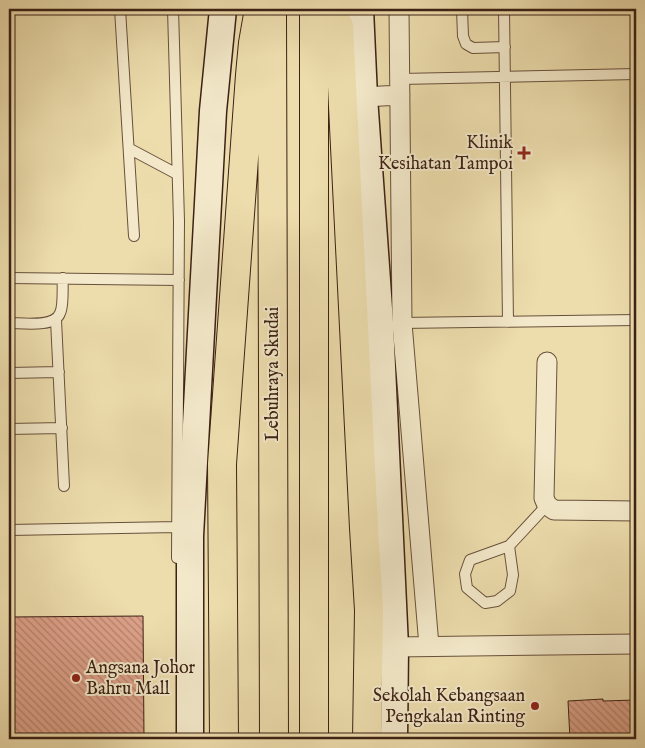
<svg xmlns="http://www.w3.org/2000/svg" width="645" height="748" viewBox="0 0 645 748" font-family="'IM FELL English',serif">
	<style>
		.building { fill: url(#building-back-hatch); stroke: #3c2115 }
		.lines { fill: none; stroke-linecap: round; stroke-linejoin: round }
		.lane-casing { stroke: #68503b; stroke-width: 12 }
		.street-casing { stroke: #68503b; stroke-width: 21 }
		.secondary-casing { stroke: #3c2115; stroke-width: 29 }
		.highway-casing { stroke: #3c2115; stroke-width: 30 }
		.lane { stroke: #f3e9ca; stroke-width: 10 }
		.street { stroke: #f3e9ca; stroke-width: 19 }
		.secondary { stroke: #f3e9ca; stroke-width: 26 }
		.highway { stroke: #edddad; stroke-width: 28 }
		.poi-dot { fill: #8f2418; stroke: #f3e9ca; stroke-width: 2 }
		.labels { text-anchor: middle; dominant-baseline: central; stroke-width: 4; stroke-linejoin: round; paint-order: stroke }
		.poi-label { font-size: 18px; fill: #3c2115; stroke: #f3e9ca; text-anchor: end }
		.street-label { font-size: 18px; fill: #3c2115; stroke: #f3e9ca }
	</style>
	<defs>
		<pattern id="building-back-hatch" width="6" height="6" patternUnits="userSpaceOnUse" patternTransform="scale(1.25)"><rect width="6" height="6" fill="#dda189"/><path d="M-1 5l2 2M0 0l6 6M5-1l2 2" fill="none" stroke="#b4836f"/></pattern>
	</defs>
	<rect width="100%" height="100%" fill="#edddad"/>
	<filter id="stains"><feTurbulence type="fractalNoise" baseFrequency=".004" numOctaves="4"/><feColorMatrix values="0 0 0 0 .2 0 0 0 0 .09 0 0 0 0 .02 0 0 0 .5 -.17"/></filter>
	<radialGradient id="worn" r=".72"><stop offset=".6" stop-color="#630" stop-opacity="0"/><stop offset="1" stop-color="#630" stop-opacity=".3"/></radialGradient>
	<path class="building" d="M143,616l1,123h-135v-122z
		M603,699v2l33,-1v39h-66l-2,-38z"/>
	<g class="lines">
		<g class="lane-casing">
			<path id="lane" d="M120,9l14,227
				M173,9l6,212 -2,337
				M462,9l1,27 3,8 7,4 32,-1
				M504,9l4,313
				M400,79l236,-5
				M130,149l47,25
				M9,278l170,2
				M56,320l8,166
				M9,323c13,0 46,5 51,-10 4,-7 2,-26 3,-35
				M400,323l236,-3
				M9,373l50,-1
				M9,429l53,-1
				M9,530l168,-3
				M509,546l4,29 -3,16 -13,10 -12,2 -18,-15 -2,-14 5,-14 39,-14 38,-41"/>
		</g>
		<g class="street-casing">
			<path id="street" d="M399,9l3,314 27,323
				M364,97l36,-2
				M547,362l-3,136 3,7 7,5 82,1
				M395,647l241,-3"/>
		</g>
		<g class="secondary-casing">
			<path id="secondary" d="M360,9l4,88 16,226 15,324 -1,92
				M190,739v-203l23,-425 10,-102"/>
		</g>
		<g class="highway-casing">
			<path id="highway" d="M314,9v730
				M330,9l9,17 25,502 5,82 -2,129
				M272,13l2,726
				M224,739l-2,-275 28,-389 3,-32 6,-34"/>
		</g>
		<use href="#lane" class="lane"/>
		<use href="#street" class="street"/>
		<use href="#secondary" class="secondary"/>
		<use href="#highway" class="highway"/>
	</g>
	<g class="poi-dot">
		<path d="M521.5 145.5h5v5h5v5h-5v5h-5v-5h-5v-5h5z"/>
		<circle cx="76" cy="678" r="5"/>
		<circle cx="535" cy="706" r="5"/>
	</g>
	<g class="labels">
		<g class="poi-label">
			<text x="513" y="143">Klinik<tspan x="513" dy="21">Kesihatan Tampoi</tspan></text>
			<text x="86" y="668" text-anchor="start">Angsana Johor<tspan x="86" dy="21">Bahru Mall</tspan></text>
			<text x="525" y="696">Sekolah Kebangsaan<tspan x="525" dy="21">Pengkalan Rinting</tspan></text>
		</g>
		<g class="street-label">
			<text transform="translate(273 374) rotate(-90)">Lebuhraya Skudai</text>
		</g>
	</g>
	<rect width="645" height="748" fill="none" stroke="#edddad" stroke-width="30"/>
	<rect x="10" y="10" width="625" height="728" fill="none" stroke="#3c2115" stroke-width="2.5"/>
	<rect x="15" y="15" width="615" height="718" fill="none" stroke="#3c2115"/>
	<rect width="100%" height="100%" filter="url(#stains)"/>
	<rect width="100%" height="100%" fill="url(#worn)"/>
</svg>
